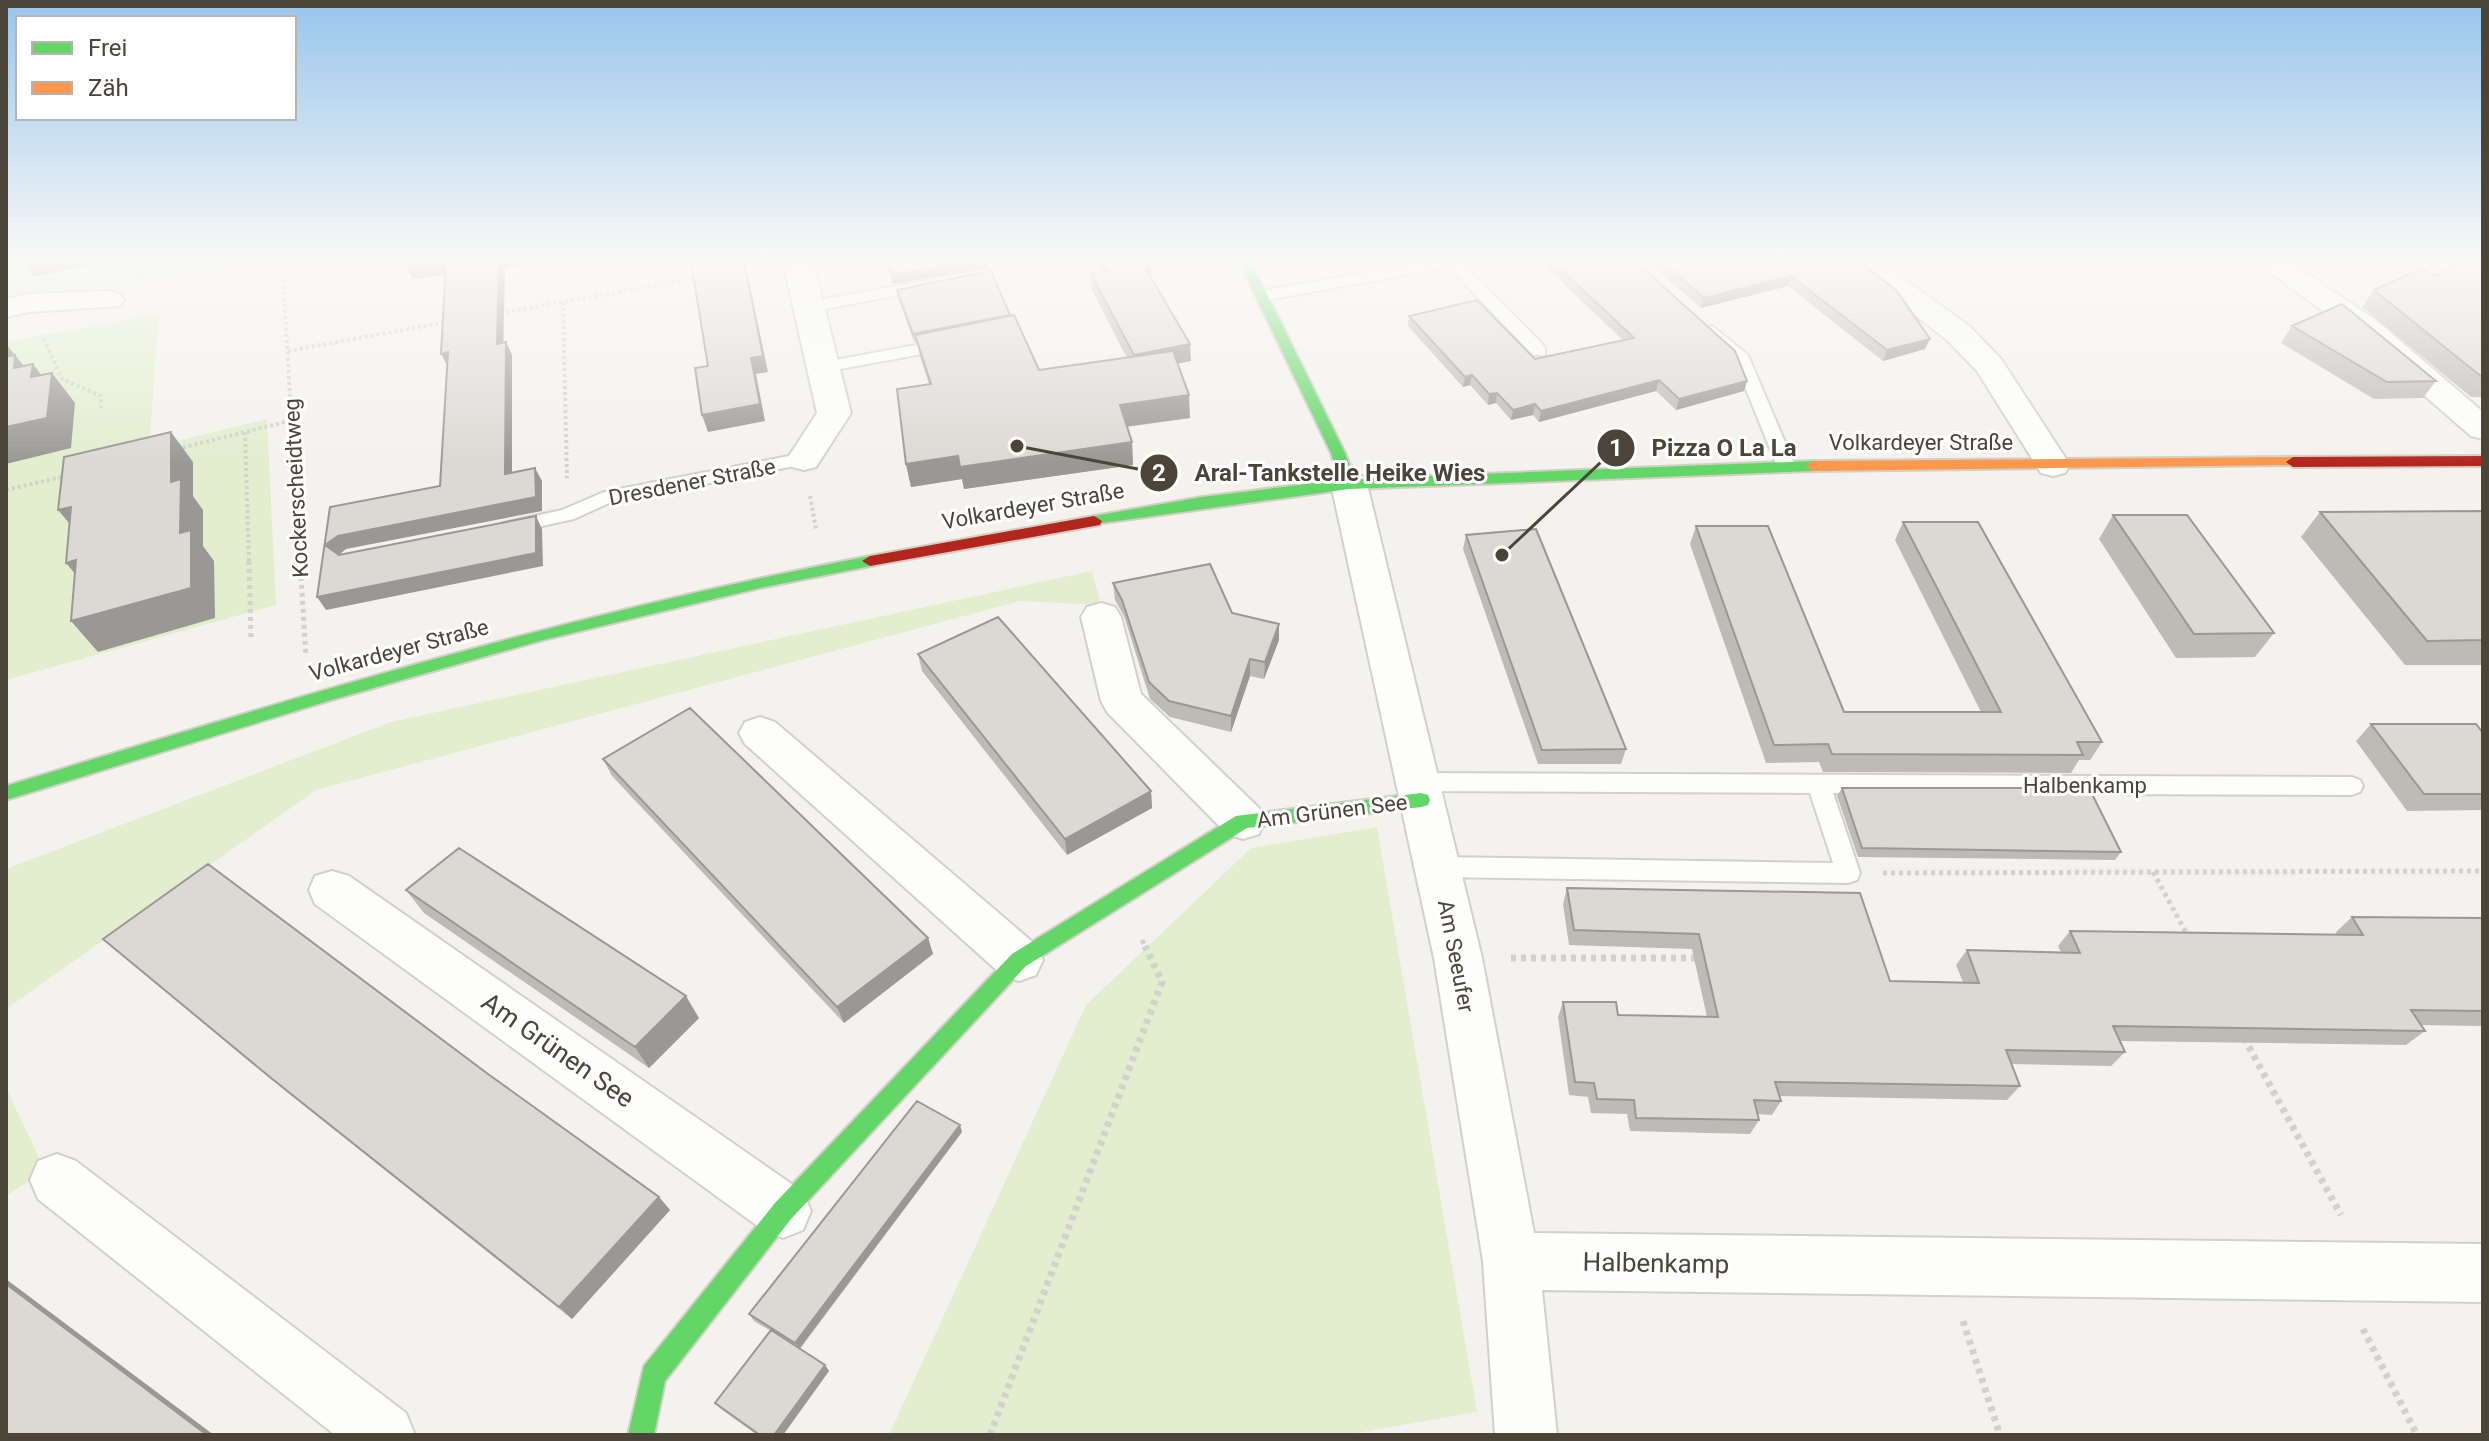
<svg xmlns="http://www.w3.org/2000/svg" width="2489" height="1441" viewBox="0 0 2489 1441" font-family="Roboto,sans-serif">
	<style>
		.green { fill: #e2eece }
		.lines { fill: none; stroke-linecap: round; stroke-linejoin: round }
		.lane-casing { stroke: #d2d0cb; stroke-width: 4 }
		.street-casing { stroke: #d2d0cb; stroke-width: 4 }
		.fast-casing { stroke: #d3cfc5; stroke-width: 4 }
		.slow-casing { stroke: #d3cfc5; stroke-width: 4 }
		.jam-casing { stroke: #d3cfc5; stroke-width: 4 }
		.path-far2 { stroke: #d3d1cc; stroke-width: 4; stroke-dasharray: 3 3; stroke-linecap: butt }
		.path-far1 { stroke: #d3d1cc; stroke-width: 5; stroke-dasharray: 4 4; stroke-linecap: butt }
		.path { stroke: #d3d1cc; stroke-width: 7; stroke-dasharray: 5 5; stroke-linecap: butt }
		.lane { fill: #fdfdfc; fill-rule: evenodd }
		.street { fill: #fdfdfc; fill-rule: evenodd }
		.fast { fill: #63d668; fill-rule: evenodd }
		.slow { fill: #ff974d; fill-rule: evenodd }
		.jam { fill: #b3261e; fill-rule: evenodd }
		.wall { fill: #bdbbb6 }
		.shaded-wall { fill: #9a9894 }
		.building { fill: #dcd9d4; stroke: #9a9894; stroke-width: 2 }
		.labels { text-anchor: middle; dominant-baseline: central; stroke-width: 6; stroke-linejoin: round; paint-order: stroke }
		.street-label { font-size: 22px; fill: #4b4438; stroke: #fff }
		.near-street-label { font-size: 26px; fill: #4b4438; stroke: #fff }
		.leader { fill: none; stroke: #4b4438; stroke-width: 3 }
		.callout-dot { fill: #4b4438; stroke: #fff; stroke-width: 3 }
		.mark-label { font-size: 24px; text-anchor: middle; font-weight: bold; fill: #fff }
		.callout-label { font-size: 24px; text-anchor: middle; font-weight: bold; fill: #4b4438; stroke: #fff; stroke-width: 6; stroke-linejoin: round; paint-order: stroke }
	</style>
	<rect width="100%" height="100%" fill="#f4f2ee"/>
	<path class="green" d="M6,262h259l-259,39z
		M159,313l-10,135 118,-29 9,186 -270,75v-338z
		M1092,571l9,34 -81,-4 -704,189 -310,219v-140l385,-147z
		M1377,827l100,585 -132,23h-456l197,-430 165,-157z
		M6,1088l39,82 -39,26z"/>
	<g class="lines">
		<g class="lane-casing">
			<path id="lane" d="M1424,262h38l83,85v8h-12l-84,-88 -187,34 -8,-5 8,-5z
				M925,281l6,2v6l-122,23 -8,-5 8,-5z
				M1712,326l36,29 47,111 -3,4h-12l-3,-4 -44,-109 -29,-26z
				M949,339l6,1v8l-131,24 -8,-5 8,-5z
				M804,453l6,2v8l-201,40 -35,16 -64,14 -10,-6 3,-4 59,-13 42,-18z
				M1417,773l935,4 8,3 3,6 -3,6 -8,3 -519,-2 27,80 -3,7 -9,3 -411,-6 -9,-3 -3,-7 3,-7 9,-3 396,6 -23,-70 -393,-2 -8,-3 -3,-6 3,-6z"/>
		</g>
		<g class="street-casing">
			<path id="street" d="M783,262h30l38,151 -35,54 -12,3 -12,-3 -5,-8 30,-46z
				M1848,262h33l88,64 32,33 69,106 -5,8 -12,3 -12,-3 -64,-102 -30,-31z
				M2256,262h34l87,59 106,91v27l-12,-3 -116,-101z
				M109,291l11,3 4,6 -4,6 -91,6 -23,5v-18l23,-5z
				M1349,473l13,3 5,8 115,474 52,275 949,11v58l-941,-12 15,145h-62l-12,-174 -49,-303 -103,-474 5,-8z
				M1101,603l14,4 6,10 20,77 118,114 6,13 -6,13 -16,5 -16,-5 -120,-122 -6,-11 -20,-84 6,-10z
				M760,717l15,5 261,223 7,15 -7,15 -17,6 -17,-6 -257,-231 -6,-11 6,-11z
				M332,871l17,5 454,316 8,19 -8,19 -20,8 -20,-8 -448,-326 -6,-14 6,-14z
				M57,1154l19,7 330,252 9,22h-80l-297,-236 -8,-19 8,-19z"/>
		</g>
		<g class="fast-casing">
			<path id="fast" d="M1239,262h12l94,191 10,26 458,-18 7,5 -7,5 -464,18 -261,36 -2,-4 8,-5 108,-19 138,-17 -9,-27z
				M870,556l8,5 -2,4 -116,23 -217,52 -215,61 -322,99v-14c286,-88 570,-174 864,-230z
				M1421,793l7,2 2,5 -2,5 -7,2 -174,21 -221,138 -235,253 -126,162 -11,54h-26l16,-69 131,-163 237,-249 224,-138z"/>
		</g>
		<g class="slow-casing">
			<path id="slow" d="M2293,457l5,2v6l-485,6 -7,-5 7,-5z"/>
		</g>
		<g class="jam-casing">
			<path id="jam" d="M2483,456v10l-190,1 -7,-5 7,-5z
				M1094,516l8,5 -2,4 -230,41 -8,-5 8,-5z"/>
		</g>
		<path class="path-far2" d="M282,262l18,301
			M140,276l94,-14
			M563,302l4,176
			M500,313l199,-35
			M44,339l18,40 39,17v14
			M288,351l159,-29
			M245,432l4,131
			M177,449l116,-29
			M6,490l60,-14
			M810,496l6,33"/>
		<path class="path-far1" d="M249,561l2,78
			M300,561l6,96
			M2153,872l36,66
			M1883,873l600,-2
			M1142,940l4,8"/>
		<path class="path" d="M1511,958h186
			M2244,1038l97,177
			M1963,1321l37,114
			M2363,1329l54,106
			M990,1435l172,-453 -17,-36"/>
		<use href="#lane" class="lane"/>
		<use href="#street" class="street"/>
		<use href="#fast" class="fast"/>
		<use href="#slow" class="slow"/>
		<use href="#jam" class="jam"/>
	</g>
	<path class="wall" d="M1094,262h57l1,17 39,82 -13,2 12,55 -63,9 5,15 1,23 -169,24 -2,-10 -51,8 -5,-23 23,-80 -9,-27 -3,-15h-3l-16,-44 -1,-8 113,25 29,55 88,-12 -35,-68 -1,-16 9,-2z
		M1540,262h96l111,119 -3,10 -68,19 -20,-19 -117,31 -6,-7 -22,5 -15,-17 -8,2 -18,-20 -7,2 -55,-61 1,-10 126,43 88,-19z
		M1648,262h212l70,77 -5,10 -42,12 -95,-75 -87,22z
		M2483,262v135h-12l-109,-90 12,-17 62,-14z
		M2292,326l144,55 -13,17 -49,1 -93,-56z
		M2483,511v154h-78l-104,-128 19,-25z
		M2113,515l161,118 -19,24 -79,1 -77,-119z
		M1903,522l199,220 -12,18h-11l-8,13 -248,-1 -4,-10 -53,1 -76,-219 6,-18 148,186h137l-86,-172z
		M1466,535l160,214 -5,15h-83l-75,-215z
		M1113,583l119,30 47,27 -15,39 -14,-3 -19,56 -61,-15 -20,-18 -26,-83 -9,-16z
		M918,654l233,137 1,17 -85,47 -145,-184z
		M2371,724l112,9v77l-76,1 -51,-70z
		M603,759l325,179 5,16 -89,69 -232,-247z
		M1842,788l279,64 -6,8 -257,-3 -21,-61z
		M1567,888l323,93 73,1 -7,-17 11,-15 94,2 -3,-6 12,-15 267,4 -1,-3 16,-15 131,1v108l-62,-1 4,6 -19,14 -286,-4 5,11 -14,14 -100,-2 9,22 -13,14 -228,-4 2,5 -9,14 -15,-1 2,6 -9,14 -120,-3 -3,-17 -36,-1 -3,-16 -19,-2 -11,-78 5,-15 55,13 89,2 -15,-68 -123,-4 -6,-41z
		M406,890l293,128 -50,50 -225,-155z
		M103,939l385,135 171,123 11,13 -98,109 -284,-226z
		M962,1132l-162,217 25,16 4,6 -46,64h-26l-36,-26 -6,-6 56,-72 -17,-10 -5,-7z"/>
	<path class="shaded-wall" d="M23,262h80l-69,15z
		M440,262h6l6,12 -39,5 -7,-13z
		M499,262h40l-34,6 -2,89 -6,-13z
		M744,262h1l23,110 -12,2 9,47 -57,11 -6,-17 49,-57z
		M975,262h12l1,7 -95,15 -2,-9z
		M1151,263l1,16 -9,-15z
		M1791,276l-3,10 -87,22 3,-10z
		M6,338l2,2 -1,5 24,30 2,-11 17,23 2,-14 23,30 -4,45 -65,16z
		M1930,339l-5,10 -42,12 4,-11z
		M506,342l6,13v132l-7,-13z
		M1190,344l1,17 -56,11 -1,-17z
		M448,352v15l-7,-13z
		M1472,375l-2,10 -7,2 2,-10z
		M1659,380l-3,11 -117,31 2,-11z
		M1747,381l-3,10 -68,19 3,-11z
		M1497,393l-1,10 -8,2 1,-11z
		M1189,395l1,23 -68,9 -2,-22z
		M1535,404l-2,11 -22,5 2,-10z
		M171,432l22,30v34l10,14v36l11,15 1,57 -117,34 -27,-31 109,-88 -9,-51z
		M1132,442l1,23 -169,24 -2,-10 -51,8 -5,-23 52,-8z
		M535,468l7,13v30l-196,38 -12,10 -9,-14 13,-9z
		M71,507l13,34 -26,-31z
		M536,516l6,13 1,37 -217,44 -9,-13z
		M76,560l16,34 -26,-31z
		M1279,624v16l-15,39 1,-17z
		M1250,659v17l-19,56v-16z
		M1151,791l1,17 -85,47 -2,-16z
		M928,938l5,16 -89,69 -7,-16z
		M686,996l13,22 -50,50 -14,-21z
		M960,1125l2,7 -163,217 -4,-6z
		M659,1197l11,13 -98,109 -13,-12z
		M6,1279l208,156h-7l-201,-151z
		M825,1365l4,6 -46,64h-9z"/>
	<path class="building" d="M407,262h33l-34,4z
		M446,262h53l-2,82 9,-2 -1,132 30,-6 1,29 -198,39 -13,9 14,10 197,-39v37l-219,44 13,-90 110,-21 8,-134 -7,2z
		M691,262h53l19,94 -12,2 9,46 -58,11 -7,-47 13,-2z
		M887,262h88l-84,13z
		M1102,262h49l-8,2 47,80 -56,11 -43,-81 15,-3z
		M1553,262h83l99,89 12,30 -68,18 -20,-19 -118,31 -6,-7 -22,6 -16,-17 -8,1 -17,-19 -7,2 -56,-61 68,-16 58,59 99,-21z
		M1662,262h198l37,29 33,48 -43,11 -96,-74 -87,22z
		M2461,262h22v116l-109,-88 47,-21 15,7z
		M991,271l19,44 -97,19 -16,-44z
		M2342,304l94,77 -49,1 -95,-56z
		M1014,315l25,55 134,-19 16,44 -69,10 12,37 -172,25 -2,-11 -52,8 -9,-75 34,-5 -16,-49z
		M15,355l-1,13 19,-4 -2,13 21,-4 -5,45 -41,9v-70z
		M171,432v50l10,-3 -1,54 11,-3v58l-120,33 5,-61 -10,3 5,-56 -13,3 6,-53z
		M2483,511v129l-56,1 -107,-129z
		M2113,515h74l87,118 -80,1z
		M1903,522h75l124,220h-25l6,13 -251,-1 -4,-10 -54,1 -78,-219h72l76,186h157z
		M1536,529l90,220 -84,1 -76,-215z
		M1210,564l22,49 47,11 -14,38 -15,-3 -19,57 -62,-15 -20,-19 -27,-82 -9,-17z
		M998,617l153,174 -86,48 -147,-185z
		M690,708l238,230 -91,69 -234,-248z
		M2371,724h105l7,9v61h-59z
		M1842,788h247l32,64 -259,-4z
		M459,848l227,148 -51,51 -229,-157z
		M208,864l280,210 171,123 -100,110 -288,-229 -168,-139z
		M1567,888l293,5 30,88 89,2 -12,-33 113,3 -10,-22 293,4 -11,-18 131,1v93l-72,-1 14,21 -312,-5 12,26 -119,-2 14,36 -245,-4 6,19 -27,-1 5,20 -123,-2 -2,-18 -37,-1 -3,-16 -19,-1 -12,-80h53l2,13 100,2 -19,-83 -125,-4z
		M917,1101l43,24 -165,218 -46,-29z
		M6,1284l201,151h-201z
		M771,1330l54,35 -51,70h-14l-45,-32z"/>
	<linearGradient id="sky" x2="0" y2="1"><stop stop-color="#97c5ec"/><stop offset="0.56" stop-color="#faf9f7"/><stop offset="1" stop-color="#faf9f7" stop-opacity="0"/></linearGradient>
	<rect width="2489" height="464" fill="url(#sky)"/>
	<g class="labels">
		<g class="street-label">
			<text x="1921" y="442">Volkardeyer Straße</text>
			<text transform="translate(692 482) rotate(-11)">Dresdener Straße</text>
			<text transform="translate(296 488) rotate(-93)">Kockerscheidtweg</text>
			<text transform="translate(1033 506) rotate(-10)">Volkardeyer Straße</text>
			<text transform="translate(399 650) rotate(-15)">Volkardeyer Straße</text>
			<text x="2085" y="785">Halbenkamp</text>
			<text transform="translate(1332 811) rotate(-7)">Am Grünen See</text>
			<text transform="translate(1456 956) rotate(79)">Am Seeufer</text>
		</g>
		<g class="near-street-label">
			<text transform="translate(558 1050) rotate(35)">Am Grünen See</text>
			<text transform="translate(1656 1263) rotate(1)">Halbenkamp</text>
		</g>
	</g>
	<path class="leader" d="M1502 555L1616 448M1017 446L1159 473"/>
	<g class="callout-dot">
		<circle cx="1502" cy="555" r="8"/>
		<circle cx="1017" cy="446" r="8"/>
		<circle cx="1616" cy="448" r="20"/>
		<circle cx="1159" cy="473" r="20"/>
	</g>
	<g class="mark-label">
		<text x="1616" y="456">1</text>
		<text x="1159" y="481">2</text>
	</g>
	<g class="callout-label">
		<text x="1724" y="456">Pizza O La La</text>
		<text x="1340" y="481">Aral-Tankstelle Heike Wies</text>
	</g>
	<rect width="2489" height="1441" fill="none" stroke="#4b4438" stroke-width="16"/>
	<rect x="16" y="16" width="280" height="104" fill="#ffffff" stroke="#b7b4af" stroke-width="2"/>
	<rect x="32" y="42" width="40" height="12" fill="#63d668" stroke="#b7b4af" stroke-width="2"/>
	<text x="88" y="56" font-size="24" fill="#4b4438">Frei</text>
	<rect x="32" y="82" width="40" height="12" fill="#ff974d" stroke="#b7b4af" stroke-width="2"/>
	<text x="88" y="96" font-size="24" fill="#4b4438">Zäh</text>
</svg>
